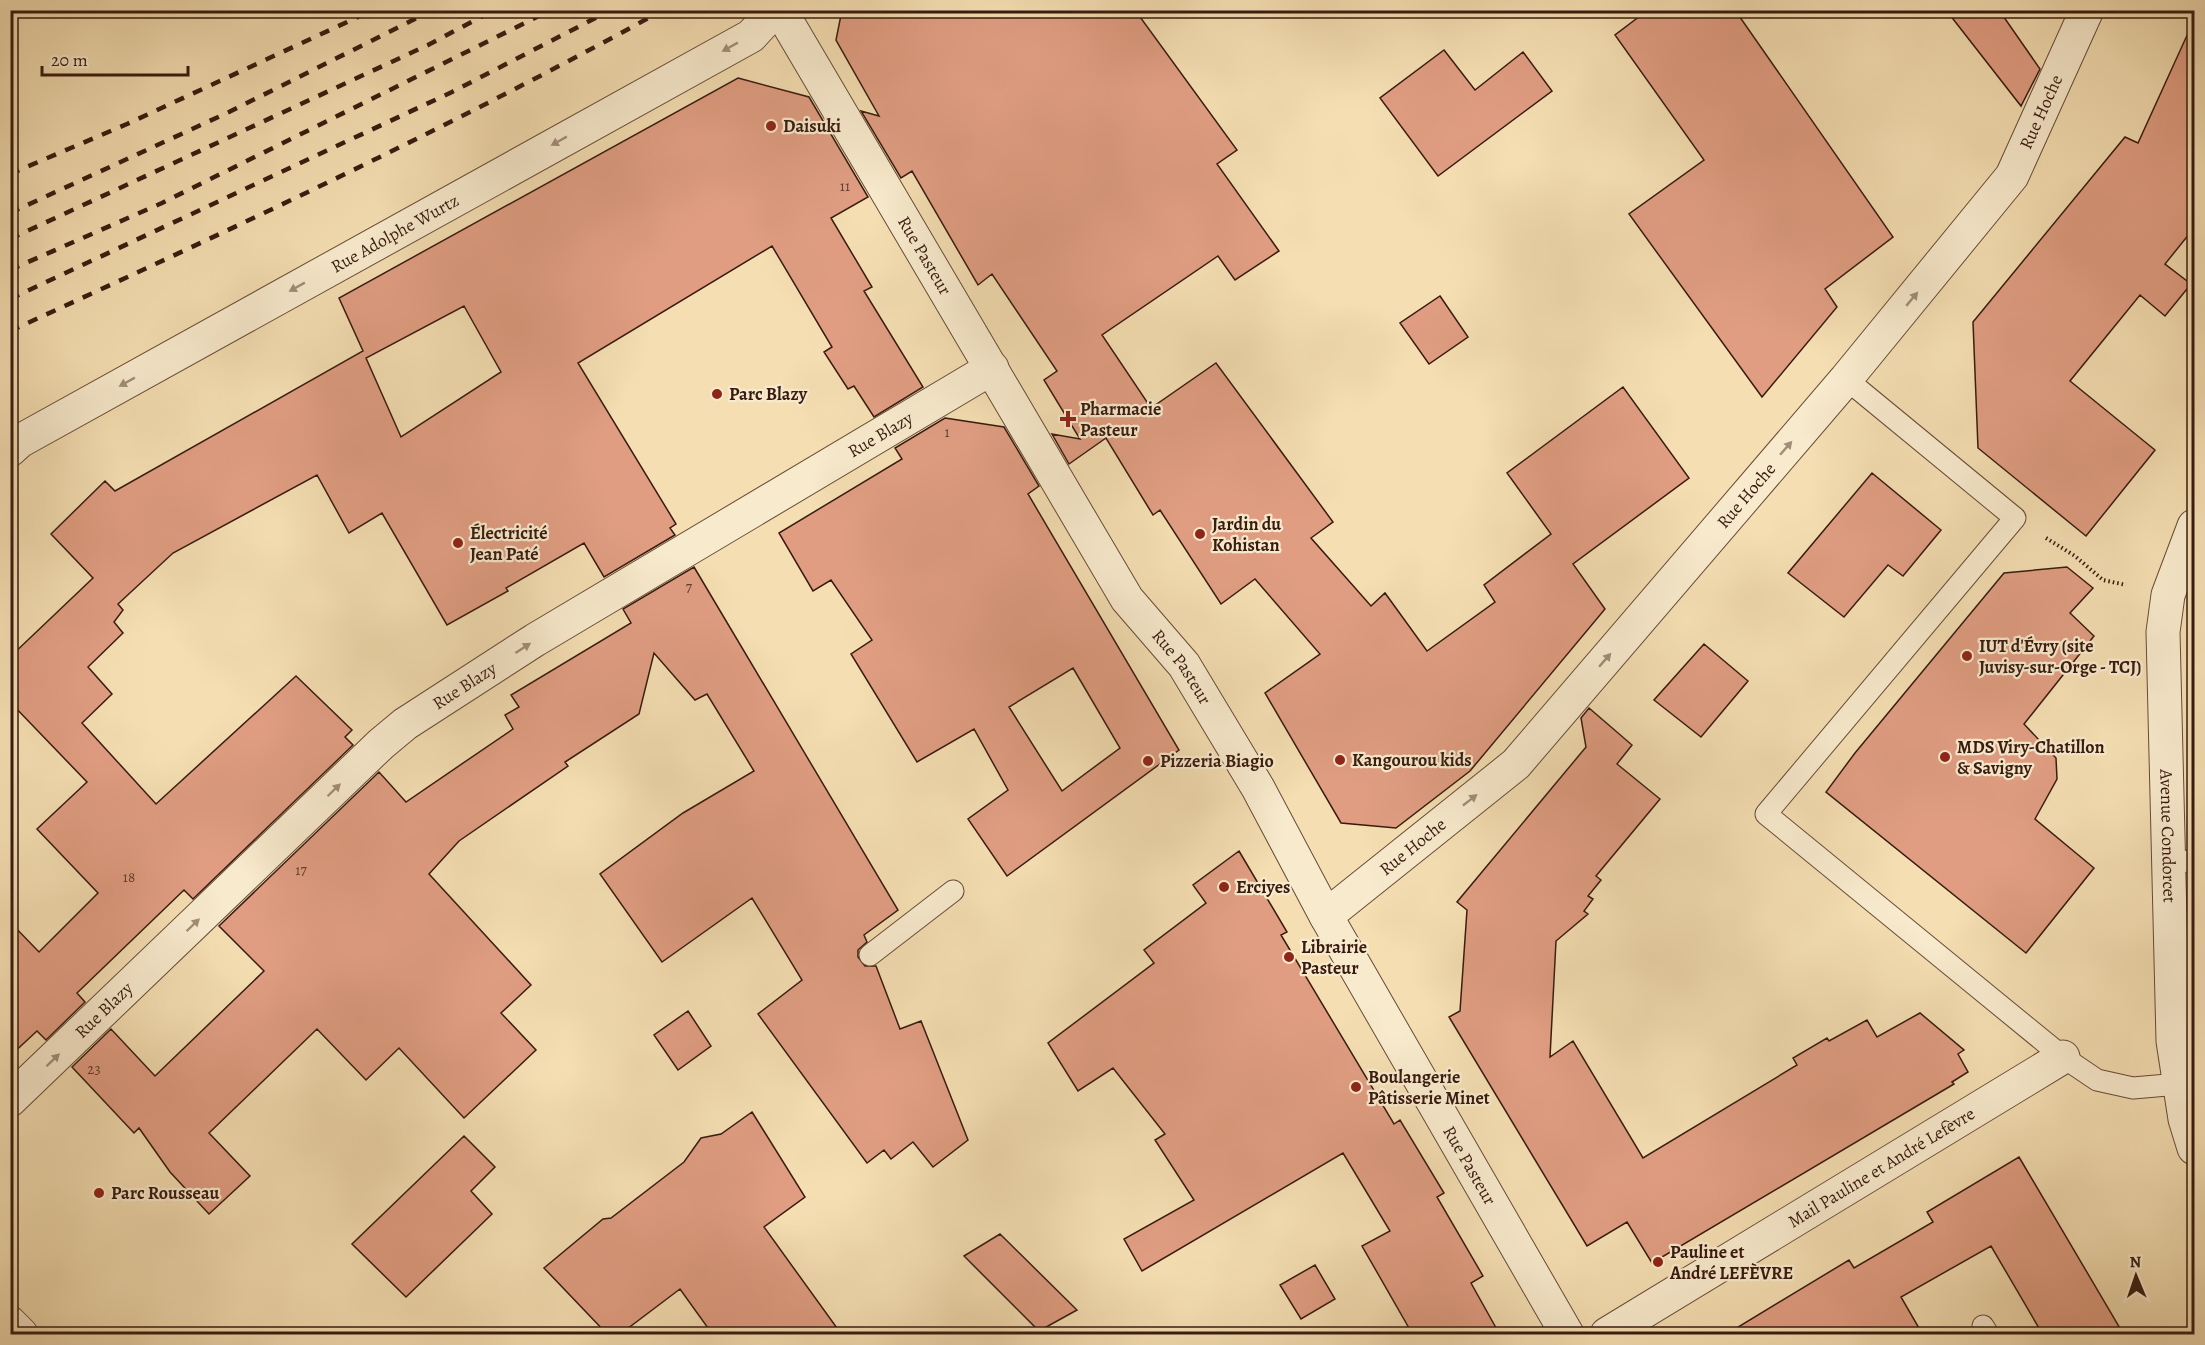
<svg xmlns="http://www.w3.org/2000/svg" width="2205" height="1345" viewBox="0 0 2205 1345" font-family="Alegreya,serif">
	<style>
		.building { fill: #e09d82; stroke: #381b10; stroke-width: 1.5; fill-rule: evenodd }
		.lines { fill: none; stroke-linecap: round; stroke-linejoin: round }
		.service-casing { stroke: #674c38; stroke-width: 23 }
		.pedestrian-casing { stroke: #674c38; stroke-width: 35 }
		.minor-casing { stroke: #674c38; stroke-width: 35 }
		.tertiary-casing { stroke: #674c38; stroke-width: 35 }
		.path { stroke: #381b10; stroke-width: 4; stroke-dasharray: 1.5 3; stroke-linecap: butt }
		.service { stroke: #f8eacd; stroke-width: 21 }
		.pedestrian { stroke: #f8eacd; stroke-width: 33 }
		.minor { stroke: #f8eacd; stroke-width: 33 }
		.tertiary { stroke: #f8eacd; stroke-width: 33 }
		.rail { stroke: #381b10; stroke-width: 4.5; stroke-dasharray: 10 10; stroke-linecap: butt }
		.oneway { fill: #a28d78 }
		.poi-dot { fill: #8f2418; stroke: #f8eacd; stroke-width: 2 }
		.labels { text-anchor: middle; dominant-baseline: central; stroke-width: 4.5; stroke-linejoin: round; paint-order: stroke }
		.number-label { font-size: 15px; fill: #623c2c }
		.street-label { font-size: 18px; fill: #381b10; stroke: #f8eacd }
		.poi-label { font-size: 18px; font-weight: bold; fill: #381b10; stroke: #f8eacd; text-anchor: start }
	</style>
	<rect width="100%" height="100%" fill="#f4deb2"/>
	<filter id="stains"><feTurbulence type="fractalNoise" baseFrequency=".00333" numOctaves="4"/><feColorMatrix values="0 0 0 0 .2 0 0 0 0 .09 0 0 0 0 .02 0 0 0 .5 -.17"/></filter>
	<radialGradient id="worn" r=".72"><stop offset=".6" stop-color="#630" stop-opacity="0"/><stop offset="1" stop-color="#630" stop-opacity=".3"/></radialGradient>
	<path class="building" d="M842,10h293l102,140 -20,14 62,87 -44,29 -17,-24 -116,79 49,73 65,-45 117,159 -22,16 60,68 14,-13 42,58 68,-49 -11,-17 67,-51 -44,-61 116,-86 66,91 -116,86 32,45 -135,162 -74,57 -55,-5 -76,-130 55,-39 -65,-75 -34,25 -61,-94 -7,5 -47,-77 -37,26 -17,-30 28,5 -36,-59 13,-9 -65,-97 -14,11 -66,-114 -11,7 -40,-67 18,5 -43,-76z
		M1648,10h87l158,227 -68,52 12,18 -75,90 -133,-183 75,-54 -89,-125z
		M1946,10h53l41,59 -19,37z
		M2194,20v208l-29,36 26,20 -26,32 -25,-21 -70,86 85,69 -69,86 -108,-88 -5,-126 152,-185 13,6z
		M1444,50l31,40 48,-38 29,39 -114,85 -58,-78z
		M738,78l71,19 59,100 -37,21 41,69 -8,4 59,96 -49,30 -20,-31 -6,3 -24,-37 8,-5 -60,-101 -194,117 98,161 -6,4 5,7 -71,42 -20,-34 -78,45 2,3 -61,34 -65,-112 -33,20 -32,-58 -144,78 -55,51 5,6 -9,12 9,11 -35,34 24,27 -30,29 74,81 140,-128 56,54 -7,7 8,8 -160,154 -9,-9 -107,103 8,9 -39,38 -9,-9 -27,25v-134l29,30 59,-59 -61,-64 50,-47 -77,-80v-45l83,-79 -42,-44 54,-53 10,10 248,-140 -24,-53zM464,306l37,66 -100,65 -35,-79z
		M1440,296l28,41 -39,27 -29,-41z
		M945,418l59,9 35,59 -11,8 151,256 -172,126 -39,-57 40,-29 -34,-61 -57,33 -66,-108 21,-14 -41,-60 -18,11 -34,-58 123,-74 -7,-11zM1073,668l47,80 -58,43 -53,-84z
		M1872,473l69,57 -38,46 -15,-11 -44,52 -56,-44z
		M694,567l204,343 -34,25 3,7 -9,8v7l7,9h11l24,63 21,-8 47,119 -35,27 -20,-25 -22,17 -7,-9 -17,13 -109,-149 44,-34 -50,-82 -90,64 -62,-88 83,-61 71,-42 -47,-77 -12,6 -41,-47 -15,61 -74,48 3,4 -109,75 -30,33 102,111 -30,28 35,37 -72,68 -65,-70 -33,32 -49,-51 -108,104 41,43 -41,38 -39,-42 -31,-44 -5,5 -62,-66 39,-38 44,47 109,-105 -45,-45 160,-154 27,30 107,-73 -8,-14 14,-8 -8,-12 120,-72 -8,-14z
		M2067,567l26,21 -23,25 24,23 -70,88 32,34 1,21 -22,40 59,49 -68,85 -200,-161 29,-39 149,-180z
		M1704,644l44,37 -47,56 -47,-37z
		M1589,708l43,37 -15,19 43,35 -64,77 5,4 -13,16 5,3 -9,12 4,3 -32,27 -6,116 23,-16 70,117 154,-93 -4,-7 34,-20 2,3 38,-21 10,17 43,-24 44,37 -6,4 10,18 -16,10 2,2 -302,179 -25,-41 -40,24 -138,-229 11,-6 7,-101 -10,-8 129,-155 -5,-29z
		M1239,851l48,81 -6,3 113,189 6,-4 44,73 -7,4 46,79 -12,7 29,52h-87l-51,-89 28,-15 -47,-78 -201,118 -18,-32 70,-39 -39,-60 10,-6 -52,-66 -35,23 -30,-48 106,-80 -10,-13 62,-47 -13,-18z
		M688,1011l23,35 -33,24 -24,-35z
		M752,1112l53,85 -41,30 78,108h-129l-33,-46 -61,46h-11l-64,-67 59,-49 8,-1 73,-56 17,-24 20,-4z
		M464,1136l31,31 -24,24 21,23 -86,83 -54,-53z
		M2019,1157l105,178h-81l-52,-89 -90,51 22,38h-198l124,-75 5,8 79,-46 -6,-10z
		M1000,1234l77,76 -38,21 -75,-75z
		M1315,1265l20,34 -34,20 -21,-34z"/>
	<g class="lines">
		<g class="service-casing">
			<path id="service" d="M1846,379l169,139 -249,296 297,243 34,23 36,8 46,-4
				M2168,862l26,-1
				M870,955l83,-64
				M1983,1326l5,8"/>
		</g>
		<g class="pedestrian-casing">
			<g id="pedestrian">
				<path id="s1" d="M1607,1334l456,-277"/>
			</g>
		</g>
		<g class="minor-casing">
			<g id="minor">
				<path id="s2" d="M10,450l10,-9 731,-405 24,-26"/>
				<path id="s3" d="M2194,526l-26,69 -5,37 10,409 12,78 9,29"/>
				<path id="s4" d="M1326,916l190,-152 330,-385 166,-203 75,-166"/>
				<path id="s5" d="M10,1100l371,-356 24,-20 130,-84 457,-272"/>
				<path d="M10,1323l11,11"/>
			</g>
		</g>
		<g class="tertiary-casing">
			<g id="tertiary">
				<path id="s6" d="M780,10l347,589 57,66 74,123 68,128 241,418"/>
			</g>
		</g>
		<path class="path" d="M2046,538l29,18 28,24 23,5"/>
		<use href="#service" class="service"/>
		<use href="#pedestrian" class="pedestrian"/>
		<use href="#minor" class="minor"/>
		<use href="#tertiary" class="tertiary"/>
		<path class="rail" d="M10,174l117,-50 246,-114
			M10,213l219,-101 204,-102
			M10,239l418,-194 66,-35
			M10,270l152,-67 389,-193
			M10,299l442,-207 159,-82
			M10,331c221,-101 441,-204 653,-321"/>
	</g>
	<defs><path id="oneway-solid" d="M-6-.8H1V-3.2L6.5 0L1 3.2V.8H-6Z" transform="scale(1.5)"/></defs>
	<g class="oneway">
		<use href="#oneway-solid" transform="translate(730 47) rotate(151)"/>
		<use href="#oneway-solid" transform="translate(559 141) rotate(151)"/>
		<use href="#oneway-solid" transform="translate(297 287) rotate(151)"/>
		<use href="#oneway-solid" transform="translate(1912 299) rotate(-50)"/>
		<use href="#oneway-solid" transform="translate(127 382) rotate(151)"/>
		<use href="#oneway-solid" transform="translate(1786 448) rotate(-49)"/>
		<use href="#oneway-solid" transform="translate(523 648) rotate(-33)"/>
		<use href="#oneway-solid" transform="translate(1605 660) rotate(-49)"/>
		<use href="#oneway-solid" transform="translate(334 790) rotate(-44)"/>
		<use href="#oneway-solid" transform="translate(1470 800) rotate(-38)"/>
		<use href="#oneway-solid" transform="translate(193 925) rotate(-44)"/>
		<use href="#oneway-solid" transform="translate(53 1060) rotate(-44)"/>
	</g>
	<g class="poi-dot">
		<circle cx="771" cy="126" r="6"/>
		<circle cx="717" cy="394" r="6"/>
		<path d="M1065 410h6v6h6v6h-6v6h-6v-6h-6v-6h6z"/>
		<circle cx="1200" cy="534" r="6"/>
		<circle cx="458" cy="543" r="6"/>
		<circle cx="1967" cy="656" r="6"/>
		<circle cx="1945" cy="757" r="6"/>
		<circle cx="1340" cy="760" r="6"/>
		<circle cx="1148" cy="761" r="6"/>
		<circle cx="1224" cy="887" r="6"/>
		<circle cx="1289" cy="957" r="6"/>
		<circle cx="1356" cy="1087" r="6"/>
		<circle cx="99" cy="1193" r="6"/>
		<circle cx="1658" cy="1262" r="6"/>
	</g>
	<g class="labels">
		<g class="number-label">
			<text x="845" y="186">11</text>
			<text x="947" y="432">1</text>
			<text x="689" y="587">7</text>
			<text x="301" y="870">17</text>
			<text x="129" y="877">18</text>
			<text x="94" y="1069">23</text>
		</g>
		<g class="street-label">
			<text stroke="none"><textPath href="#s4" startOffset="1083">Rue Hoche</textPath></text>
			<text stroke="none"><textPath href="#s2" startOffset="442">Rue Adolphe Wurtz</textPath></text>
			<text stroke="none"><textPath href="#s6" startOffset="285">Rue Pasteur</textPath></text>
			<text stroke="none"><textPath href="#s5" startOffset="1102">Rue Blazy</textPath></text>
			<text stroke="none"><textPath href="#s4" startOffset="597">Rue Hoche</textPath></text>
			<text stroke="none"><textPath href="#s6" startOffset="771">Rue Pasteur</textPath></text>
			<text stroke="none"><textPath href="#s5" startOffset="616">Rue Blazy</textPath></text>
			<text stroke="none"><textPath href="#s3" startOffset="315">Avenue Condorcet</textPath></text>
			<text stroke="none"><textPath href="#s4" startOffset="111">Rue Hoche</textPath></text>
			<text stroke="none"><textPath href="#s5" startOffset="130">Rue Blazy</textPath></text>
			<text stroke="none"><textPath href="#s6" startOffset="1347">Rue Pasteur</textPath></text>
			<text stroke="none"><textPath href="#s1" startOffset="321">Mail Pauline et André Lefèvre</textPath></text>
		</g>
		<g class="poi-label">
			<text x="783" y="126">Daisuki</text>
			<text x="729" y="394">Parc Blazy</text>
			<text x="1080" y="409">Pharmacie<tspan x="1080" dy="21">Pasteur</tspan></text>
			<text x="1212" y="524">Jardin du<tspan x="1212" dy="21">Kohistan</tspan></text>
			<text x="470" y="533">Électricité<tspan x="470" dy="21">Jean Paté</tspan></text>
			<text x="1979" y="646">IUT d'Évry (site<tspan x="1979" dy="21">Juvisy-sur-Orge - TCJ)</tspan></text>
			<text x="1957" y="747">MDS Viry-Chatillon<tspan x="1957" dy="21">&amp; Savigny</tspan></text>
			<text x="1352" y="760">Kangourou kids</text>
			<text x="1160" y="761">Pizzeria Biagio</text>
			<text x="1236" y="887">Erciyes</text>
			<text x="1301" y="947">Librairie<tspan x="1301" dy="21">Pasteur</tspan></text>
			<text x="1368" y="1077">Boulangerie<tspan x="1368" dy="21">Pâtisserie Minet</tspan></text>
			<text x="111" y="1193">Parc Rousseau</text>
			<text x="1670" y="1252">Pauline et<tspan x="1670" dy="21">André LEFÈVRE</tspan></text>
		</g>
	</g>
	<rect width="2205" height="1345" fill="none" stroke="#f4deb2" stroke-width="36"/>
	<rect x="12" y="12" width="2181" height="1321" fill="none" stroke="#381b10" stroke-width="3"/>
	<rect x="18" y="18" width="2169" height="1309" fill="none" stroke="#381b10" stroke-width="1.5"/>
	<g transform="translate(2136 1276) rotate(358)" stroke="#f8eacd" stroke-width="4.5" paint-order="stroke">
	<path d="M0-4.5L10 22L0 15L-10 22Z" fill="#381b10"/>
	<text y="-9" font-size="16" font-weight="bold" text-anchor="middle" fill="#381b10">N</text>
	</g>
	<path d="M42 66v9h146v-9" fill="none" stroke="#381b10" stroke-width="3"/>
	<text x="51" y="66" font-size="18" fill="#381b10" stroke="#f8eacd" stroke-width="4.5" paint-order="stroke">20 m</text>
	<rect width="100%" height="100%" filter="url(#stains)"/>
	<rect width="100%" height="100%" fill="url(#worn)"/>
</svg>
